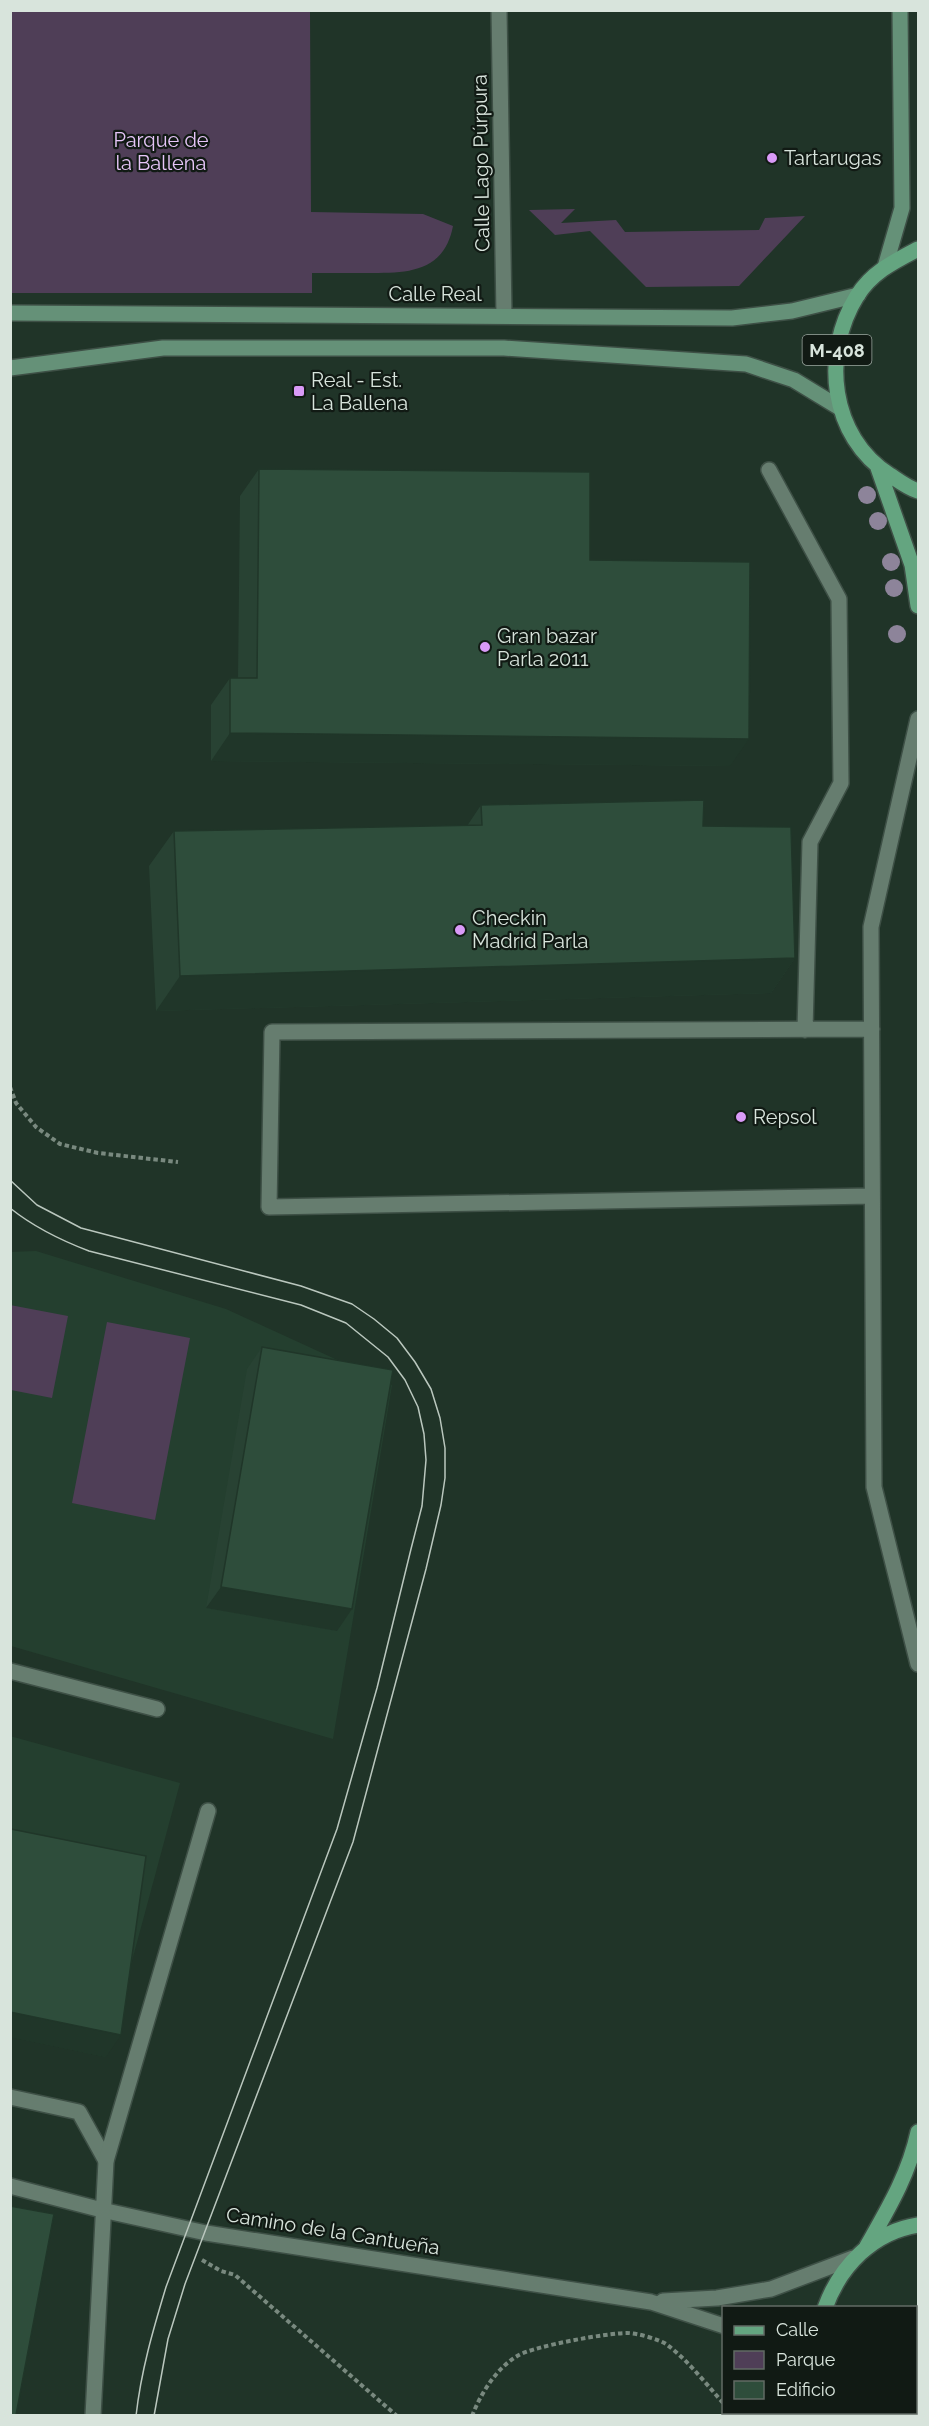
<svg xmlns="http://www.w3.org/2000/svg" width="929" height="2426" viewBox="0 0 929 2426" font-family="Raleway,sans-serif">
	<style>
		.built { fill: #243f2f }
		.green { fill: #4f3e57 }
		.lines { fill: none; stroke-linecap: round; stroke-linejoin: round }
		.lane-casing { stroke: #3e5046; stroke-width: 18 }
		.street-casing { stroke: #3e5046; stroke-width: 18 }
		.secondary-casing { stroke: #3e5046; stroke-width: 18 }
		.primary-casing { stroke: #3e5046; stroke-width: 18 }
		.path { stroke: #79897f; stroke-width: 4; stroke-dasharray: 4.5 3; stroke-linecap: butt }
		.lane { stroke: #667d6f; stroke-width: 15 }
		.street { stroke: #667d6f; stroke-width: 15 }
		.secondary { stroke: #659178; stroke-width: 15 }
		.primary { stroke: #64a580; stroke-width: 15 }
		.tram { stroke: #bac7be; stroke-width: 1.5 }
		.tree { fill: #8d849a }
		.wall { fill: #284233 }
		.shaded-wall { fill: #203629 }
		.building { fill: #2e4d3b; stroke: #203629; stroke-width: 1.5 }
		.poi-dot { fill: #d99af7; stroke: #111a14; stroke-width: 2 }
		.labels { text-anchor: middle; dominant-baseline: central; stroke-width: 4.5; stroke-linejoin: round; paint-order: stroke }
		.shield { fill: #111a14; stroke: #9ca7a0; stroke-width: 1.5 }
		.shield-label { font-size: 18px; font-weight: bold; fill: #d8e4dc }
		.park-label { font-size: 20px; fill: #e6c5f8; stroke: #111a14 }
		.poi-label { font-size: 20px; fill: #d8e4dc; stroke: #111a14; text-anchor: start }
		.street-label { font-size: 20px; fill: #d8e4dc; stroke: #111a14 }
	</style>
	<rect width="100%" height="100%" fill="#203428"/>
	<path class="built" d="M36,1251l190,58 166,76 -59,354 -322,-93 -1,-394z
		M10,1736l170,47 -74,274 -95,-20z"/>
	<path class="green" d="M10,11h300l1,201 112,2 30,12c-9,47 -46,47 -85,47 -18,0 -37,0 -56,0v20h-301z
		M575,209l-14,14 55,-3 9,12 134,-2 6,-12 40,-2 -66,70 -93,1 -56,-56 -35,4 -26,-25z
		M10,1305l58,11 -16,82 -41,-8z
		M107,1322l83,16 -35,182 -83,-17z"/>
	<g class="lines">
		<g class="lane-casing">
			<path id="lane" d="M769,470l70,129 2,184 -31,59 -5,188
				M918,719l-47,208 3,560 44,177
				M871,1196l-602,11 3,-175 600,-3
				M10,2097l69,15 27,49"/>
		</g>
		<g class="street-casing">
			<path id="street" d="M499,10l5,305
				M10,1671l147,38
				M10,2186l92,24 104,23 445,69 73,24
				M663,2301l54,-3 54,-9 82,-31
				M93,2416l13,-255 102,-350"/>
		</g>
		<g class="secondary-casing">
			<path id="secondary" d="M885,267l17,-59 -2,-198
				M10,313l722,5 60,-7 66,-16
				M10,368l153,-20h341l242,16 48,16 46,28"/>
		</g>
		<g class="primary-casing">
			<path id="primary" d="M918,249c-23,12 -46,23 -61,47 -36,58 -27,141 33,179 9,6 18,13 28,16
				M878,468l34,97 6,41
				M867,2246c21,-37 42,-72 51,-114
				M825,2308c15,-42 48,-76 93,-83
				M838,2412l1,4"/>
		</g>
		<path class="path" d="M10,1087l6,16 20,24 24,17 38,9 80,9
			M202,2260l19,11 14,4 162,141
			M730,2412l2,4
			M472,2416c9,-23 25,-49 47,-61 16,-9 88,-22 108,-22 10,0 31,6 39,11 22,16 40,40 58,60"/>
		<use href="#lane" class="lane"/>
		<use href="#street" class="street"/>
		<use href="#secondary" class="secondary"/>
		<use href="#primary" class="primary"/>
		<path class="tram" d="M10,1180l27,25 44,23 220,58 51,18 22,15 23,19 18,24 16,27 9,29 5,30v30l-4,27 -15,64 -73,273 -168,442 -17,55 -14,77
			M10,1208c25,20 50,32 79,43l212,54 45,18 42,34 17,23 13,27 6,27 2,26 -4,46 -11,43 -34,139 -40,141 -171,458c-13,43 -25,84 -30,129"/>
	</g>
	<g class="tree">
		<circle cx="867" cy="495" r="9"/>
		<circle cx="878" cy="521" r="9"/>
		<circle cx="891" cy="562" r="9"/>
		<circle cx="894" cy="588" r="9"/>
		<circle cx="897" cy="634" r="9"/>
	</g>
	<path class="wall" d="M259,469l331,91 140,206 -519,-5v-56l19,-27h8l2,-182z
		M481,805l222,21 92,132 -24,35 -615,18 -7,-145 25,-35 293,-5z
		M262,1347l75,284 -131,-23 41,-239z"/>
	<path class="shaded-wall" d="M230,733l519,6 -19,27 -519,-5z
		M795,958l-24,35 -615,18 24,-35z
		M221,1587l131,22 -15,22 -131,-23z
		M10,2012l111,23 -15,22 -96,-20z"/>
	<path class="building" d="M259,469l331,3v88l160,2 -1,177 -519,-6v-55h27z
		M704,800l-1,26 88,1 4,131 -615,18 -6,-145 308,-6 -1,-20z
		M262,1347l131,23 -41,239 -131,-22z
		M11,1829l135,27 -25,179 -111,-23v-178z
		M10,2206l44,8 -38,201h-6z"/>
	<g class="poi-dot">
		<circle cx="772" cy="158" r="6"/>
		<rect x="293" y="385" width="12" height="12" rx="3"/>
		<circle cx="485" cy="647" r="6"/>
		<circle cx="460" cy="930" r="6"/>
		<circle cx="741" cy="1117" r="6"/>
	</g>
	<g class="labels">
		<rect class="shield" x="802.5" y="335" width="69" height="30" rx="4.5"/>
		<g class="shield-label">
			<text x="837" y="350">M-408</text>
		</g>
		<g class="park-label">
			<text x="161" y="140">Parque de<tspan x="161" dy="23">la Ballena</tspan></text>
		</g>
		<g class="poi-label">
			<text x="784" y="158">Tartarugas</text>
			<text x="311" y="380">Real - Est.<tspan x="311" dy="23">La Ballena</tspan></text>
			<text x="497" y="636">Gran bazar<tspan x="497" dy="23">Parla 2011</tspan></text>
			<text x="472" y="918">Checkin<tspan x="472" dy="23">Madrid Parla</tspan></text>
			<text x="753" y="1117">Repsol</text>
		</g>
		<g class="street-label">
			<text transform="translate(481 163) rotate(-91)">Calle Lago Púrpura</text>
			<text x="435" y="294">Calle Real</text>
			<text transform="translate(333 2231) rotate(9)">Camino de la Cantueña</text>
		</g>
	</g>
	<rect width="929" height="2426" fill="none" stroke="#d8e4dc" stroke-width="24"/>
	<rect x="722" y="2306" width="195" height="108" fill="#111a14" stroke="#616b64" stroke-width="1.5"/>
	<rect x="734" y="2326" width="30" height="9" fill="#64a580" stroke="#616b64" stroke-width="1.5"/>
	<text x="776" y="2336" font-size="18" fill="#d8e4dc">Calle</text>
	<rect x="734" y="2351" width="30" height="18" fill="#4f3e57" stroke="#616b64" stroke-width="1.5"/>
	<text x="776" y="2366" font-size="18" fill="#d8e4dc">Parque</text>
	<rect x="734" y="2381" width="30" height="18" fill="#2e4d3b" stroke="#616b64" stroke-width="1.5"/>
	<text x="776" y="2396" font-size="18" fill="#d8e4dc">Edificio</text>
</svg>
